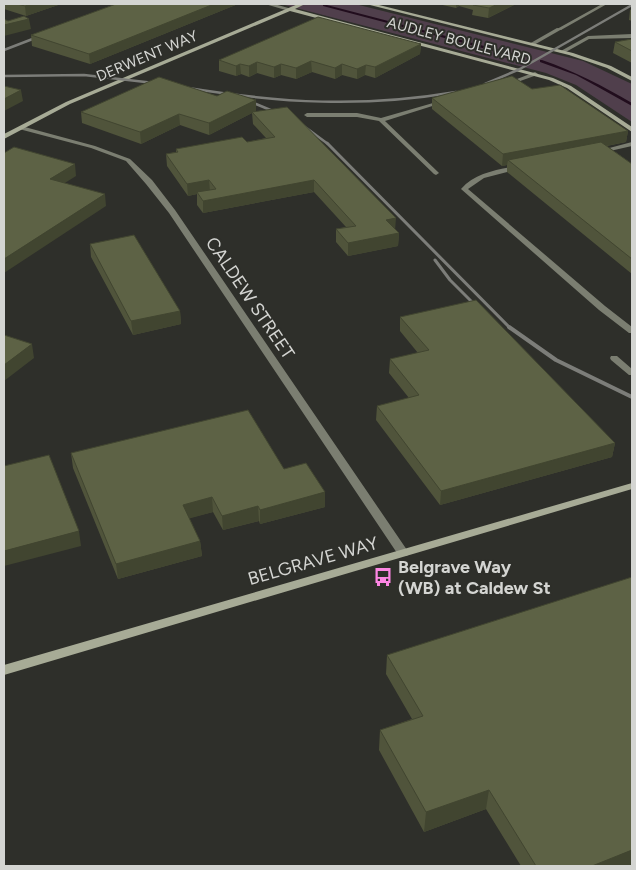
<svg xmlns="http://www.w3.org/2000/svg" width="636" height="870" viewBox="0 0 636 870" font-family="Figtree,sans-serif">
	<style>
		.green { fill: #503f4c }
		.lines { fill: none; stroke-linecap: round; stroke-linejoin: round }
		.stream { fill: #210d1d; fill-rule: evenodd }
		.lane { fill: #7b7e71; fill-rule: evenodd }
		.street { fill: #7b7e71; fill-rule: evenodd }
		.secondary { fill: #a7ab96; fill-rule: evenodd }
		.rail-far2 { stroke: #7c7d79; stroke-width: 2.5 }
		.rail-far1 { stroke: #7c7d79; stroke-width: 3 }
		.rail { stroke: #7c7d79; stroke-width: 4 }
		.wall { fill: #50543b }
		.shaded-wall { fill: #414530 }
		.building { fill: #5d6245; stroke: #414530 }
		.labels { text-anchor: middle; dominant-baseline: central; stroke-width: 4; stroke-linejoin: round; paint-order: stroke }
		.far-street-label { font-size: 15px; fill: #d4d5d2; stroke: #2e2f2a }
		.street-label { font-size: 18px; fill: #d4d5d2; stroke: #2e2f2a }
		.poi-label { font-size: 18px; font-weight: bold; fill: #d4d5d2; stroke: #2e2f2a; text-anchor: start }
	</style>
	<rect width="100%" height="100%" fill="#2e2f2a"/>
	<path class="green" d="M281,4h74l228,57 49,23v38l-56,-37 -30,-12z"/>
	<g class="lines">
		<path class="stream" d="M323,4l196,51 1,1 -3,1 -194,-51z
			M540,60h2c32,11 61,26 90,43v3l-34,-19 -22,-12 -36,-13z"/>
		<path class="lane" d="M602,4h5l-46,26 -4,-1z
			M632,34v4l-43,1 -25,14 -5,-1 29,-16z
			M535,72l3,2 -1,1 -28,10 -5,-1z
			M440,101l5,1 -60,19 53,51 1,1 -3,2 -2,-1 -55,-53 -22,-4h-50l-3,-2 3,-2h50l24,5z
			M632,142v4l-31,7 -3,-2z
			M517,166l3,2 -1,1 -35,9 -16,11 137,117 27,21v6h-3l-30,-23 -138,-121c14,-16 35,-19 56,-23z
			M611,356h6l15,13v6h-3l-18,-15 -1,-2z"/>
		<path class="street" d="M265,4h9l18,5 -3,2z
			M557,28l5,1 -28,16 -5,-1z
			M21,126l74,20 35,13 22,21 23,30 232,340 2,3 -2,3h-8l-230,-343 -23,-29 -20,-23 -35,-13 -72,-19 -1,-1z"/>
		<path class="secondary" d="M298,4h7l-10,5 258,69 18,8 61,41v5l-65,-44 -18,-8 -259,-69 -220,93 -66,35v-5l62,-32z
			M366,4h9l198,49 38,13 21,11v4l-25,-13 -38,-13z
			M632,483v6l-628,186v-10z"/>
		<path class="rail-far2" d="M4,50l39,-15
			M4,76l80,-1 79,9
			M485,84l35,-15 112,-64
			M188,88c94,15 174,20 268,4
			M256,104l41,17 31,23"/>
		<path class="rail-far1" d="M327,143l183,185
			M435,260l15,20 30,30"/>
		<path class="rail" d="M509,327l47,33 76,37"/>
	</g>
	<path class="wall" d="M4,4h57l-35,12 -22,-7z
		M116,4h122l-148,60 -58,-18 -1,-11z
		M438,4h78l-28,14 -16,-3 1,-5 -14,-4 -3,2z
		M632,9v12l-3,-1 1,-10z
		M632,39v24l-19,-10 2,-11z
		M421,44l-1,10 -45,24 -10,-3 -8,4 -15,-4 -7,4 -23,-7 -16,7 -15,-4 -7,3 -17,-5 -8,4 -8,-3 -5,2 -17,-5v-11z
		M532,89l96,42 -2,11 -19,4 25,18v110l-125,-102v-7l-5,1 -70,-57v-11z
		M81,112h175l139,118 4,3 -1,13 -50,10 -12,-14v-13l10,-2 -32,-35 -111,21 -6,-8v-11l-9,2 -21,-30 -1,-12 10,-2v-3l71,-7 19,-4 -13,-14 -1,-11 -43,22 -29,-10 -39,19 -59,-21z
		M90,244l90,67 1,13 -48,11 -42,-78z
		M400,317l215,126 -3,14 -172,48 -64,-85 1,-14 32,-8 -20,-25 1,-14 28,-6 -18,-22z
		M71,453l213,16 41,38 -65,17 -1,-3 -36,9 -10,-18 -24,6 11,23 2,15 -84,23 -45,-111z
		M387,655l245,211h-111l-35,-57 -62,23 -45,-82 1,-20 32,-11 -26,-45z"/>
	<path class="shaded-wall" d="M31,4h30l-35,12 -1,-10z
		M214,4h24l-148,60 -1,-10z
		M456,4h3v2l-3,2z
		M498,4h18l-28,14 1,-10z
		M29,19l2,10 -27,7v-11z
		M421,44l-1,10 -45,24v-11z
		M311,61l1,11 -16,7v-11z
		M257,62v11l-8,4v-11z
		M240,64l1,10 -5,2v-10z
		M281,64v11l-7,3v-11z
		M342,64v11l-7,4v-11z
		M366,65l-1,10 -8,4v-10z
		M21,90l2,11 -19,10v-12z
		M256,100v11l-47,24v-12z
		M179,114l1,11 -39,19 -1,-12z
		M628,131l-2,11 -113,22 -5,-4 -1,5 -5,1 1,-12z
		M75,164l1,12 -24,15 -2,-12z
		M209,180l1,12h-13v2l-9,2 -1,-12z
		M314,180v12l-111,21v-12z
		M105,194l1,12 -102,67v-14z
		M396,218l-1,13 -9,-11z
		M399,233l-1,13 -50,10v-13z
		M180,311l1,13 -48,11 -2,-14z
		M32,344l2,14 -30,23v-16z
		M615,443l-3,14 -172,48 1,-14z
		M325,492v15l-65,17v-14z
		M212,497l1,15 -29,8 -1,-15z
		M258,506l1,15 -36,9 -1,-14z
		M79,531l2,15 -77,20v-15z
		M200,541l2,15 -84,23 -2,-15z
		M489,790l-3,19 -62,23 2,-20z
		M632,850v16h-40z"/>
	<path class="building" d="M17,4h14l-6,2z
		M116,4h98l-125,50 -58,-19z
		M475,4h23l-9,4 -16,-3z
		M24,16l5,3 -25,6v-6l4,2z
		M318,17l103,27 -46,23 -9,-2 -9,4 -15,-5 -7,4 -24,-7 -15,7 -15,-4 -7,3 -17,-5 -8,4 -9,-2 -4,2 -17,-6z
		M632,39v12l-17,-9z
		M512,76l20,13 28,-4 68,46 -125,23 -71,-56z
		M159,77l58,19 10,-5 29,9 -47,23 -30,-9 -39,18 -59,-20z
		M4,86l17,4 -17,9z
		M287,107l109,111 -10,2 13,13 -51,10 -12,-14 20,-3 -42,-46 -111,21 -6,-9 19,-3 -7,-9 -22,4 -21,-30 12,-2 -2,-3 66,-12 5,5 28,-5 -23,-25z
		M601,142l31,22v95l-124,-99z
		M14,147l61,17 -25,15 55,15 -101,65v-106z
		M134,235l46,76 -49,10 -41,-77z
		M476,300l139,143 -174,48 -64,-85 42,-11 -29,-36 39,-9 -29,-33z
		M4,335l28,9 -28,21z
		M248,410l36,59 22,-6 19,29 -65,18 -2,-4 -36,10 -10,-19 -29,8 17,36 -84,23 -45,-111z
		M49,455l30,76 -75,20v-85z
		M632,577v273l-40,16h-56l-47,-76 -63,22 -46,-82 43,-14 -36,-61z"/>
	<defs>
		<g id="bus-bare" transform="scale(1.5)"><path d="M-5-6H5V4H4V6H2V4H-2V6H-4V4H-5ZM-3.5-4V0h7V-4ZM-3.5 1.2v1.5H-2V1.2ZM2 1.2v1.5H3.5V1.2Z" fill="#fd86e3" stroke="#2e2f2a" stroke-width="2.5" paint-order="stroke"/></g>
	</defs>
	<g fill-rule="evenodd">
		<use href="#bus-bare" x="383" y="577"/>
	</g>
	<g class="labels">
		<g class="far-street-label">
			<text transform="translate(459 41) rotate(15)">AUDLEY BOULEVARD</text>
			<text transform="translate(147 56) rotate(-23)">DERWENT WAY</text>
		</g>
		<g class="street-label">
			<text transform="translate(250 298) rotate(56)">CALDEW STREET</text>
			<text transform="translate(313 561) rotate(-16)">BELGRAVE WAY</text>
		</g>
		<g class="poi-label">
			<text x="398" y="567">Belgrave Way<tspan x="398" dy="21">(WB) at Caldew St</tspan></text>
		</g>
	</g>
	<rect width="636" height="870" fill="none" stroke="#d4d5d2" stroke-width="10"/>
</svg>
